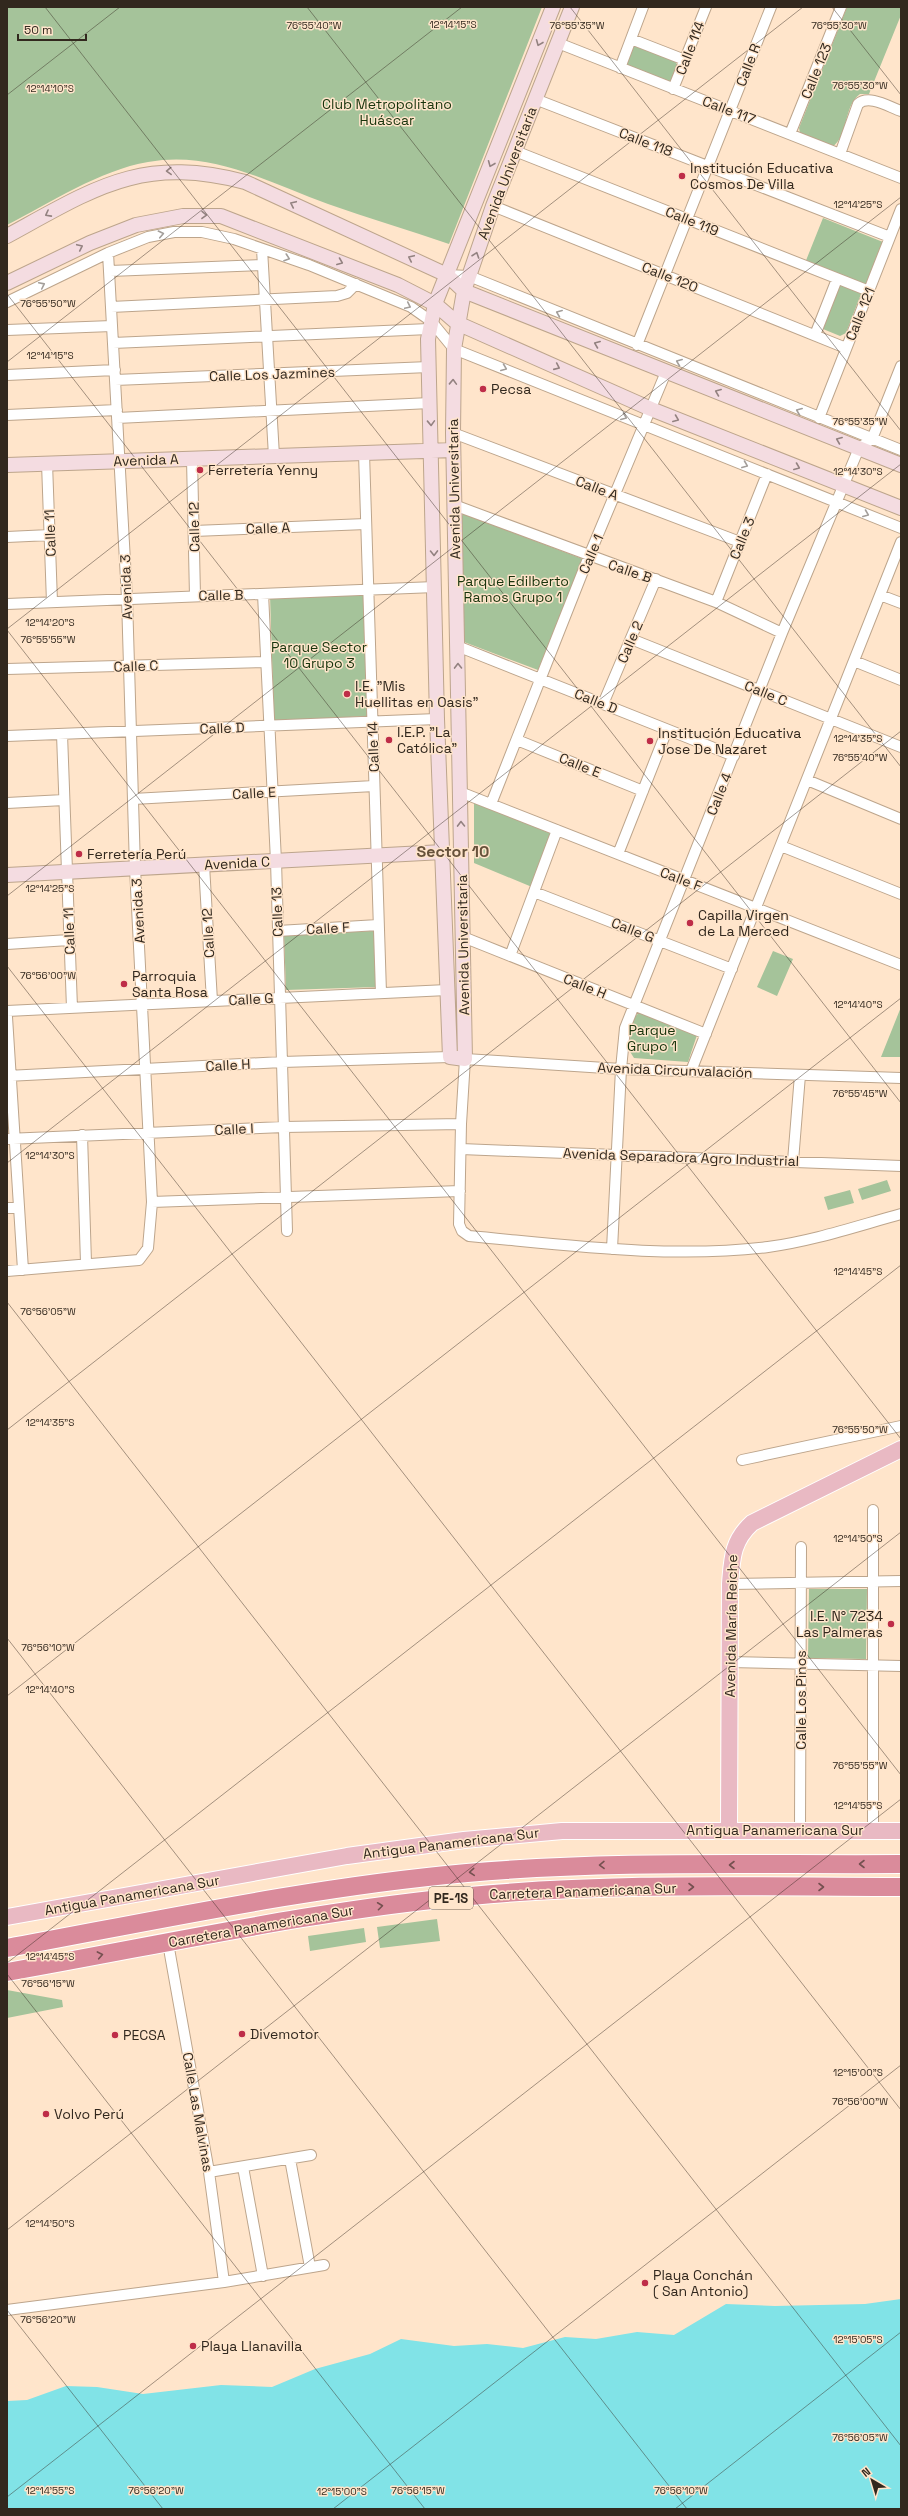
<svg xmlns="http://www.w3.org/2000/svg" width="908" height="2516" viewBox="0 0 908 2516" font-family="'Space Grotesk',sans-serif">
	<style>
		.green { fill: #a5c39a }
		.water { fill: #81e3e7 }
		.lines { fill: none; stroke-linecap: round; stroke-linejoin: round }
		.street-casing { stroke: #bda58c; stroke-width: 12 }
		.secondary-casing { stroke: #bda58c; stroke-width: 16 }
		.primary-casing { stroke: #fff; stroke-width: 18 }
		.highway-casing { stroke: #fff; stroke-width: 20 }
		.street { stroke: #fff; stroke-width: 10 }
		.secondary { stroke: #f4dce1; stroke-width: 14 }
		.primary { stroke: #e9b9c3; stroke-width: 16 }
		.highway { stroke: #da8b9b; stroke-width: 18 }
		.oneway { stroke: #938280 }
		.oneway2 { stroke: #a39e9a }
		.oneway3 { stroke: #755050 }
		.ticks { fill: none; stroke: #32281e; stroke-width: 1; stroke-opacity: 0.45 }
		.poi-dot { fill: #be2d48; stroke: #ffe5cb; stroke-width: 1.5 }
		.labels { text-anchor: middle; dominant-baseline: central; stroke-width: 3; stroke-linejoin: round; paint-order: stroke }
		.shield { fill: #ffe5cb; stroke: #706152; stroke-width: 1 }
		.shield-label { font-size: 13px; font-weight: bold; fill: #32281e }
		.street-label { font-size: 14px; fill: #32281e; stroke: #ffe5cb }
		.park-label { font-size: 14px; fill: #18340c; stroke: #ffe5cb }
		.poi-label { font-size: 14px; fill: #32281e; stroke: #ffe5cb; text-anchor: start }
		.quarter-label { font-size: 16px; font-weight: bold; fill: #67523b; stroke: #ffe5cb }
		.ticks-label { font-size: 10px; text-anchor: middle; fill: #32281e; stroke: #ffe5cb; stroke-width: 3; stroke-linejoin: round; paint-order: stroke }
	</style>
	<rect width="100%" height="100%" fill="#ffe5cb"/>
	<path class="green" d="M7,7h535l-93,237c-41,-14 -81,-26 -121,-40 -59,-21 -115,-54 -180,-42 -48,8 -98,41 -141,63z
		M847,7h54v8l-32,79h-9c-17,12 -11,42 -28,53l-32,-14 -1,-5z
		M634,46l41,15 3,5 -8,17 -43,-16 -1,-4z
		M823,218l60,24 -18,45 -60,-24z
		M840,284l21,7v3l-15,39 -6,3 -17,-7z
		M464,514l119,45 -45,111 -74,-28 -3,-4 -1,-121z
		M364,592l4,124 -94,5 -4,-126z
		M474,803l79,29 -21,55 -58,-24z
		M374,931l2,56 -90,3 -2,-56z
		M773,951l20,8 -16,37 -20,-9z
		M901,1007v50h-20z
		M640,1012l58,20 -10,30 -54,-4 -5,-8 3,-31z
		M887,1180l4,11 -29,9 -4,-11z
		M850,1190l4,13 -26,7 -4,-13z
		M809,1589h58l-1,70 -58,-1z
		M437,1919l3,22 -60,7 -3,-21z
		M364,1928l2,14 -56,9 -2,-15z
		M7,1990l55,10 1,7 -56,11z"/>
	<path class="water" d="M901,2299v210h-894v-108l20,-1 39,-14 31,1 46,7 78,-9 51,2 43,-18 55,-15 31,-15 53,7 33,-2 36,4 42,-11 31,2 41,-7 37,3 52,-31 49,2 90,-2z"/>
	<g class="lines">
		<g class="street-casing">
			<path id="street" d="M631,39l54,21
				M558,43l343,135
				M620,68l23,-61
				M673,89l33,-82
				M535,99l355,138
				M790,134l51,-127
				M515,151l354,140
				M840,154l18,-50c11,-10 31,3 43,7
				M493,206l353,142
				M262,249l12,207
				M110,271l153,-6
				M447,275l22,1 432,174
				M7,302l101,-49 40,-16 26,-5h28l32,7 75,26 102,42 20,14 23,28 447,179
				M111,307l226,-11 10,-3 9,-9
				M7,330l105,-4
				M815,335l22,-56
				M113,343l316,-14
				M637,345l134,-338
				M7,375l108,-5
				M115,380l314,-13
				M7,415l110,-5
				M117,418l313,-15
				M819,418l82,-209
				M453,433l287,109
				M364,453l17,540
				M192,459l3,137
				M47,463l5,139
				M454,505l262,97 66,31
				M194,531l172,-7
				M7,537l43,-2
				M263,594l13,267 11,370
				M880,595l21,8
				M716,602l51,-128
				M7,604l428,-17
				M631,639l270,108
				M457,646l277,110
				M854,661l47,19
				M7,669l259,-7
				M603,704l53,-125
				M62,734l10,274
				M7,736l430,-17
				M517,740l126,51
				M807,780l94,39
				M460,792l441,173
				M133,799l241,-13
				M7,803l57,-3
				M491,804l98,-248 77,-184
				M781,846l120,48
				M618,854l49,-124
				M204,865l8,136
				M534,892l198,77
				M278,931l100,-6
				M463,937l243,97
				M7,944l62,-4
				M510,956l47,-126
				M7,1011l440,-21
				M7,1017l16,253
				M691,1071l210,-529
				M7,1076l275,-14 168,-5
				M901,1078l-280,-9 -156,-10 -4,65 -2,100 3,7 7,5c99,9 200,23 299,11 45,-6 89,-21 133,-33
				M82,1135l4,128
				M7,1139l277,-12 177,-3
				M461,1149l440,17
				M793,1161l7,-86
				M152,1202l308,-11
				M7,1208h12
				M612,1249l9,-180 4,-41 157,-395 77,-185 13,-9 29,-73
				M7,1271l132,-11 9,-12 4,-46 -17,-334 -8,-270 -19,-345
				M742,1460l159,-34
				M873,1510v321
				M730,1584l171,-3
				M730,1662l171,4
				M800,1829l1,-282
				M168,1943l41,229 15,110
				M290,2159l20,108
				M243,2167l20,109
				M209,2172l102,-17
				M7,2310l217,-28 100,-17"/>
		</g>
		<g class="secondary-casing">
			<path id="secondary" d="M553,7l-118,297 -7,35 9,380 13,338 15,2 -12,-626 1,-84 10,-58 29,-85 79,-199
				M7,236c88,-48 134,-81 238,-54l202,93 17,16 437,174
				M7,283l83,-40 46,-18 47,-9h38l177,69 37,19 22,19 194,86 250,99
				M7,465l446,-15
				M7,875l436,-23"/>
		</g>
		<g class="primary-casing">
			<path id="primary" d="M729,1829l1,-245c2,-25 2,-43 22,-61l149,-74
				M7,1917l340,-61 117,-16 98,-9h339"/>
		</g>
		<g class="highway-casing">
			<path id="highway" d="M7,1948c152,-28 305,-61 460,-75 144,-13 289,-8 434,-9
				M7,1972c154,-27 308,-62 464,-76 143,-14 287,-9 430,-9"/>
		</g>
		<use href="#street" class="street"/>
		<use href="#secondary" class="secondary"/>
		<use href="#primary" class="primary"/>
		<use href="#highway" class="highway"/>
	</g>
	<defs><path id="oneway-chevron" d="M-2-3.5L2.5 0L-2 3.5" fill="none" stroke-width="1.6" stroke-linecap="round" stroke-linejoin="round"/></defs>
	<g class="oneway">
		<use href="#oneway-chevron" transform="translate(539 43) rotate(112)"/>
		<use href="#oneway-chevron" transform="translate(491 164) rotate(112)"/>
		<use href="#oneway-chevron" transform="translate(169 171) rotate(178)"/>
		<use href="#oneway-chevron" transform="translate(293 204) rotate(-155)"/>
		<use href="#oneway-chevron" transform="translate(48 214) rotate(152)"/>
		<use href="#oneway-chevron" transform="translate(204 215) rotate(1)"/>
		<use href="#oneway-chevron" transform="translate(80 247) rotate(-25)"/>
		<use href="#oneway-chevron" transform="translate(476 255) rotate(-71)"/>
		<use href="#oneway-chevron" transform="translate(411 258) rotate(-155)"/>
		<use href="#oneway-chevron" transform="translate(340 262) rotate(22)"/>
		<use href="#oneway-chevron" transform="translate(597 344) rotate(-158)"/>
		<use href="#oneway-chevron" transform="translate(557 367) rotate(24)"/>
		<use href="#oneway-chevron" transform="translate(453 382) rotate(-88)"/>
		<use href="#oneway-chevron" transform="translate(718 392) rotate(-158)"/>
		<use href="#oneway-chevron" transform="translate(676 419) rotate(22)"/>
		<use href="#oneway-chevron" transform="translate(431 423) rotate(88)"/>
		<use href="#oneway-chevron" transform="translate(839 440) rotate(-158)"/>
		<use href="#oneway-chevron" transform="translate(797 467) rotate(22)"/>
		<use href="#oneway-chevron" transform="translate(434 553) rotate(89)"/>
		<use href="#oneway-chevron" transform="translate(458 666) rotate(-91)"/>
		<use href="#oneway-chevron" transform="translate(461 824) rotate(-91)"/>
	</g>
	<g class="oneway2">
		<use href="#oneway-chevron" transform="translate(161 234) rotate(-12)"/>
		<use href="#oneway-chevron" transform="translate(287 258) rotate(19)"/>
		<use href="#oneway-chevron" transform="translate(42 285) rotate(-26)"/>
		<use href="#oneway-chevron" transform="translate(408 306) rotate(25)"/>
		<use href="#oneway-chevron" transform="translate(559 313) rotate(-158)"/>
		<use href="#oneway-chevron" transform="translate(679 362) rotate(-158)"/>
		<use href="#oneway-chevron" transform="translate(504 368) rotate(22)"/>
		<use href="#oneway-chevron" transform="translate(799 411) rotate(-158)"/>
		<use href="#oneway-chevron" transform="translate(624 417) rotate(22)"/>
		<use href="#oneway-chevron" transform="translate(745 465) rotate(22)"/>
		<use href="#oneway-chevron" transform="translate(866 514) rotate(22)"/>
	</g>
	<g class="oneway3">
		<use href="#oneway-chevron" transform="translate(862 1864) rotate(180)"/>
		<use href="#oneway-chevron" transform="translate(602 1865) rotate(179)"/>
		<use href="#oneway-chevron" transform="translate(732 1865) rotate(180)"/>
		<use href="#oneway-chevron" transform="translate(472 1872) rotate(175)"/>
		<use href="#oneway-chevron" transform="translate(691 1887)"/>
		<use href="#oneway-chevron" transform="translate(821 1887)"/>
		<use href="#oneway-chevron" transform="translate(380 1906) rotate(-7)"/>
		<use href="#oneway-chevron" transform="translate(100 1955) rotate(-11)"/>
	</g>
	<path class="ticks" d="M45,7l856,1096M307,7l594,760M570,7l331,424M832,7l69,88M7,95l113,-88M7,294l894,1145M7,362l455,-355M7,629l796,-622M7,630l894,1145M7,896l894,-699M7,966l894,1144M7,1163l894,-699M7,1302l894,1144M7,1430l894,-699M7,1638l680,871M7,1696l894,-698M7,1963l894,-698M7,1974l418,535M7,2230l894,-698M7,2310l156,199M7,2497l894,-698M333,2509l568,-444M675,2509l226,-177"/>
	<g class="poi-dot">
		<circle cx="682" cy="176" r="4"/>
		<circle cx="483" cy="389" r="4"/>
		<circle cx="200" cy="470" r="4"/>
		<circle cx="347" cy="694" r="4"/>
		<circle cx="389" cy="740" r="4"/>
		<circle cx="650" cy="741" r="4"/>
		<circle cx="79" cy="854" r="4"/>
		<circle cx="690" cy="923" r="4"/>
		<circle cx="124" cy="984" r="4"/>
		<circle cx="891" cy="1624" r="4"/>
		<circle cx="242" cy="2034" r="4"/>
		<circle cx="115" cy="2035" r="4"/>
		<circle cx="46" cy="2114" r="4"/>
		<circle cx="645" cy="2283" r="4"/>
		<circle cx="193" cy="2346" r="4"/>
	</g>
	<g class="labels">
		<rect class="shield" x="429" y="1887" width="44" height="22" rx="3"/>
		<g class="shield-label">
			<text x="451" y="1898">PE-1S</text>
		</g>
		<g class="street-label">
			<text transform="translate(690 48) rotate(-69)">Calle 114</text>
			<text transform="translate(748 65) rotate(-69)">Calle R</text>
			<text transform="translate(816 71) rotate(-68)">Calle 123</text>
			<text transform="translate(729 110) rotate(21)">Calle 117</text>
			<text transform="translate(646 142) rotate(21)">Calle 118</text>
			<text transform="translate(507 173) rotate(-69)">Avenida Universitaria</text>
			<text transform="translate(692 221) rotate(22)">Calle 119</text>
			<text transform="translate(670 277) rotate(22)">Calle 120</text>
			<text transform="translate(860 314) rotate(-68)">Calle 121</text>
			<text transform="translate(272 374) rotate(-2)">Calle Los Jazmines</text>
			<text transform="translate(146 460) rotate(-2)">Avenida A</text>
			<text transform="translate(597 488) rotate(21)">Calle A</text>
			<text transform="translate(454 489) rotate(-91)">Avenida Universitaria</text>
			<text transform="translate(194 527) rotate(-91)">Calle 12</text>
			<text transform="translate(268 528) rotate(-2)">Calle A</text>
			<text transform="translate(50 533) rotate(-92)">Calle 11</text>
			<text transform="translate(742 538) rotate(-68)">Calle 3</text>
			<text transform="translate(591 554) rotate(-67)">Calle 1</text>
			<text transform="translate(630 571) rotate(19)">Calle B</text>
			<text transform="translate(126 587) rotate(-92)">Avenida 3</text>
			<text transform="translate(221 595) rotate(-1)">Calle B</text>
			<text transform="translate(630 642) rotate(-67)">Calle 2</text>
			<text transform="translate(136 666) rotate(-2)">Calle C</text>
			<text transform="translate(766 693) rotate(22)">Calle C</text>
			<text transform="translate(596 701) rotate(22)">Calle D</text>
			<text transform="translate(222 728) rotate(-2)">Calle D</text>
			<text transform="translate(373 747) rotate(-92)">Calle 14</text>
			<text transform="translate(580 765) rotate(22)">Calle E</text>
			<text transform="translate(254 793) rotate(-3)">Calle E</text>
			<text transform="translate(719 794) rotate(-68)">Calle 4</text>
			<text transform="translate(237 863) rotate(-3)">Avenida C</text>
			<text transform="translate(681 879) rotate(21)">Calle F</text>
			<text transform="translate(138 911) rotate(-93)">Avenida 3</text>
			<text transform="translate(277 912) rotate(-92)">Calle 13</text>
			<text transform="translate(328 928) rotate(-3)">Calle F</text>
			<text transform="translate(633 930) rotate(21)">Calle G</text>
			<text transform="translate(69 931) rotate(-92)">Calle 11</text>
			<text transform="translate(208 933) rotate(-93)">Calle 12</text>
			<text transform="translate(463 945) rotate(-91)">Avenida Universitaria</text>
			<text transform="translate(585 986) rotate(22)">Calle H</text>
			<text transform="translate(251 999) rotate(-3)">Calle G</text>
			<text transform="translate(228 1065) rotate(-3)">Calle H</text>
			<text transform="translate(675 1070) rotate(2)">Avenida Circunvalación</text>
			<text transform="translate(234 1129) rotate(-3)">Calle I</text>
			<text transform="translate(681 1157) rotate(2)">Avenida Separadora Agro Industrial</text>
			<text transform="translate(731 1626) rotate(-89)">Avenida María Reiche</text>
			<text transform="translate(801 1700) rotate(-90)">Calle Los Pinos</text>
			<text x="775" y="1830">Antigua Panamericana Sur</text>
			<text transform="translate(451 1843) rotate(-7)">Antigua Panamericana Sur</text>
			<text transform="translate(583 1891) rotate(-2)">Carretera Panamericana Sur</text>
			<text transform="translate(132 1895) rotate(-10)">Antigua Panamericana Sur</text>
			<text transform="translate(261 1926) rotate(-10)">Carretera Panamericana Sur</text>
			<text transform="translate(198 2112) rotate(80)">Calle Las Malvinas</text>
		</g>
		<g class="park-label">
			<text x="387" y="104">Club Metropolitano<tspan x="387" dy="16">Huáscar</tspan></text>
			<text x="513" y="581">Parque Edilberto<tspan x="513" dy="16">Ramos Grupo 1</tspan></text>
			<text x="319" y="647">Parque Sector<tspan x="319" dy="16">10 Grupo 3</tspan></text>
			<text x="652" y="1030">Parque<tspan x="652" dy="16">Grupo 1</tspan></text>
		</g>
		<g class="poi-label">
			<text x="690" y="168">Institución Educativa<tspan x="690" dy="16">Cosmos De Villa</tspan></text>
			<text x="491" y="389">Pecsa</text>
			<text x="208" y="470">Ferretería Yenny</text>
			<text x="355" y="686">I.E. "Mis<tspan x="355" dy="16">Huellitas en Oasis"</tspan></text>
			<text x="397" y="732">I.E.P. "La<tspan x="397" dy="16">Católica"</tspan></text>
			<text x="658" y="733">Institución Educativa<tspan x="658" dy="16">Jose De Nazaret</tspan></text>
			<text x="87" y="854">Ferretería Perú</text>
			<text x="698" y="915">Capilla Virgen<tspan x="698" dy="16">de La Merced</tspan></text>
			<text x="132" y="976">Parroquia<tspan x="132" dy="16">Santa Rosa</tspan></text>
			<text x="883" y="1616" text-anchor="end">I.E. N° 7234<tspan x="883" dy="16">Las Palmeras</tspan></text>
			<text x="250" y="2034">Divemotor</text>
			<text x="123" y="2035">PECSA</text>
			<text x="54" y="2114">Volvo Perú</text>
			<text x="653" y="2275">Playa Conchán<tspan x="653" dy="16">( San Antonio)</tspan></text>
			<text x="201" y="2346">Playa Llanavilla</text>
		</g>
		<g class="quarter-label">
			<text x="453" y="851">Sector 10</text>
		</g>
	</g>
	<g class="ticks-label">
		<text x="453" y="28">12°14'15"S</text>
		<text x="839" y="29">76°55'30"W</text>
		<text x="314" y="29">76°55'40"W</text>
		<text x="577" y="29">76°55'35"W</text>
		<text x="860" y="89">76°55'30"W</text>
		<text x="50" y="92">12°14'10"S</text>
		<text x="858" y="208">12°14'25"S</text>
		<text x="48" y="307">76°55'50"W</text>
		<text x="50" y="359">12°14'15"S</text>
		<text x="860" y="425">76°55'35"W</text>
		<text x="858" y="475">12°14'30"S</text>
		<text x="50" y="626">12°14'20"S</text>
		<text x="48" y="643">76°55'55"W</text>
		<text x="858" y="742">12°14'35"S</text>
		<text x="860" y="761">76°55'40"W</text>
		<text x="50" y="892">12°14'25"S</text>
		<text x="48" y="979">76°56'00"W</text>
		<text x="858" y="1008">12°14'40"S</text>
		<text x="860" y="1097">76°55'45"W</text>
		<text x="50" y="1159">12°14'30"S</text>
		<text x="858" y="1275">12°14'45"S</text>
		<text x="48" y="1315">76°56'05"W</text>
		<text x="50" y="1426">12°14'35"S</text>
		<text x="860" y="1433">76°55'50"W</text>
		<text x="858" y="1542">12°14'50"S</text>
		<text x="48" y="1651">76°56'10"W</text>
		<text x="50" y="1693">12°14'40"S</text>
		<text x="860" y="1769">76°55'55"W</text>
		<text x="858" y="1809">12°14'55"S</text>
		<text x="50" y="1960">12°14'45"S</text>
		<text x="48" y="1987">76°56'15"W</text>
		<text x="858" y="2076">12°15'00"S</text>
		<text x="860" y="2105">76°56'00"W</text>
		<text x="50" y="2227">12°14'50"S</text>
		<text x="48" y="2323">76°56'20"W</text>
		<text x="858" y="2343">12°15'05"S</text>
		<text x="860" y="2441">76°56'05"W</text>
		<text x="50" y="2494">12°14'55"S</text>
		<text x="156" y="2494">76°56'20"W</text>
		<text x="418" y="2494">76°56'15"W</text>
		<text x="681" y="2494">76°56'10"W</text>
		<text x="342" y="2495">12°15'00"S</text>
	</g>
	<rect width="908" height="2516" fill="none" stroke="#32281e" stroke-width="16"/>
	<g transform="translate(872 2480) rotate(322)" stroke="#ffe5cb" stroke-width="3" paint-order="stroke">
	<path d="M0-3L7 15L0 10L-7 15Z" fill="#32281e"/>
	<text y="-6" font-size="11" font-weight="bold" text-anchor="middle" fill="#32281e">N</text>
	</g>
	<path d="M18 34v6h68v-6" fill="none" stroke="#32281e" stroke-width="2"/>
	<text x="24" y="34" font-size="12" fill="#32281e" stroke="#ffe5cb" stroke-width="3" paint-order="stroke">50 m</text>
</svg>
